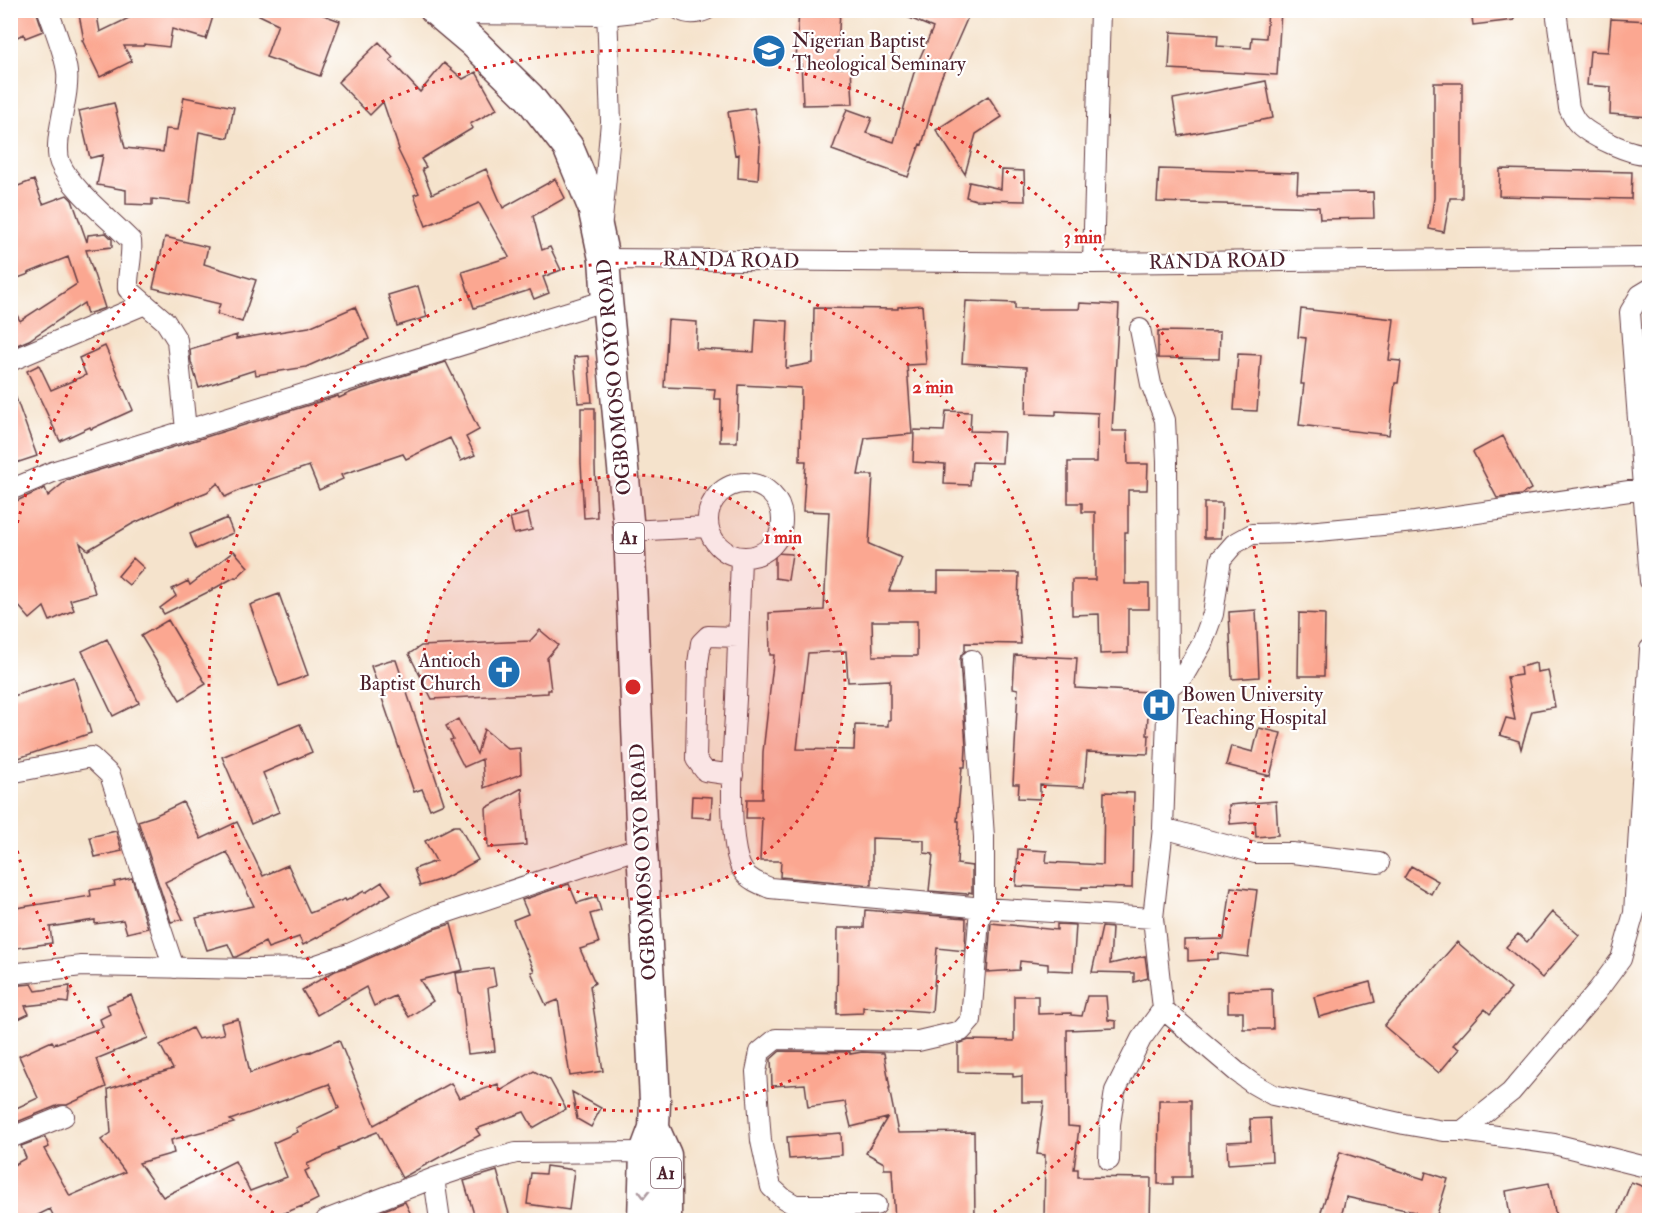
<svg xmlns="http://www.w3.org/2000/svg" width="1660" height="1231" viewBox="0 0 1660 1231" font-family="'IM FELL Double Pica',serif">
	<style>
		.building { fill: #fba791; fill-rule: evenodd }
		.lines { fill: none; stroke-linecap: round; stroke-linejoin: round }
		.minor-casing { stroke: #643c43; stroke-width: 22 }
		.highway-casing { stroke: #643c43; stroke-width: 33 }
		.minor { stroke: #fff; stroke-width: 20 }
		.highway { stroke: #fff; stroke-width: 30 }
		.oneway { stroke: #ae9aa0 }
		.ring { fill: none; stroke: #d62828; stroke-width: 3; stroke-dasharray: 3 6 }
		.labels { text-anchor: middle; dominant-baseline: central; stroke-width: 4.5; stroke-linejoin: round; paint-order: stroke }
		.shield { fill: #fff; stroke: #80626b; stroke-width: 1.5 }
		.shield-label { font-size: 18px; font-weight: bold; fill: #4a1f2b }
		.poi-label { font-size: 20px; fill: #4a1f2b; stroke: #fff; text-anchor: start }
		.street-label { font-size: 20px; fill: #4a1f2b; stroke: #fff }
		.centre { fill: #d62828; stroke: #fff; stroke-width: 3 }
		.ring-label { font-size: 18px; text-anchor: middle; font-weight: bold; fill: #d62828; stroke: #fff; stroke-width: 4.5; stroke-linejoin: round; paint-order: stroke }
	</style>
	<rect width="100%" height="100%" fill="#fff"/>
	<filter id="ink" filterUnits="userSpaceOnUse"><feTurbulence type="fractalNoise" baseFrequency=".0167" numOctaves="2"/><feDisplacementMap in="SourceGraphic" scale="12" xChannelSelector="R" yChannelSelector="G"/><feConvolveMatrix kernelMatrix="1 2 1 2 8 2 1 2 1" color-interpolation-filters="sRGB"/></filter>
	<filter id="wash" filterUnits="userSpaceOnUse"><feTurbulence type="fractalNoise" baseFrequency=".008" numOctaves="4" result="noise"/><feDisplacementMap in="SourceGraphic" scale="24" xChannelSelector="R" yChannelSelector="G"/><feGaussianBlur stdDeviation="1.35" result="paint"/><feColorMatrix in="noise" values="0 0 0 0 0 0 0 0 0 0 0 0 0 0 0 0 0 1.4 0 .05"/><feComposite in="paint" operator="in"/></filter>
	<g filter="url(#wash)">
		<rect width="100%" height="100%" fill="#f5e3cc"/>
		<g id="blocks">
			<path class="building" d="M10,10h26l7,21 -18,7 -1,-4 -14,6z
				M78,10h18l4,22 33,-16v-5l82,-1 -9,29 -34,-10 -3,18 -25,-3v2h-20l8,15 -32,16 -18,-37h2z
				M249,10h61l30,11 -20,55 -54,-19 12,-33z
				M799,10h41l-3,58 14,-1 2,37 -50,1 -2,-44h-5z
				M891,10h80l-32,73 -17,62 -2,-1 -12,33 -76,-27 15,-41 25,9 -6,15 28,9 21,-73 18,-41z
				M1268,10h13l-4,65 -108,-6 2,-37 47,3 -1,11 34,2 1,-11 14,1z
				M1471,10h42l1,10 -41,5z
				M1611,19l39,2v96l-40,-3 1,-27 -24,-2 3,-34 18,1z
				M379,42l14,15 -3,3 30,32 24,-29 19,16 13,-7 21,37 -27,15 3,4 -52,31 5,8 -4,2 10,25 54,-25 17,39 52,-29 10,19 -32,18 9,34 8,-3 11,23 -18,7 6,16 -15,6 -4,-9 -56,18 -12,-36 47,-15 -30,-54 -53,23 -12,-31 5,-2 -21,-43 1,-1 -16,-47 -13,13 -32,-33z
				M1266,81l7,37 -94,18 -6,-37z
				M1434,83h28v115h-12l-6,34 -15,-3 5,-31z
				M988,96l14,21 -26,17 -11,40 -29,-44z
				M184,97l50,10 -6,31 -29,-6 -9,71 -38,-4v6l-26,-1v-14l-29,-5 6,-30 -13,3 -11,-47 35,-8 11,45 38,4 3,-23 12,1z
				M754,108l6,38 -2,34 -20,-2 1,-24 -4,1 -7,-43z
				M1159,169l139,4 -1,20 76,-1 1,26 -54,1 -1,-12 -162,-5z
				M1500,169l132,3 -1,27 -132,-3z
				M1002,170l22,1 1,30 -49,-1 -10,-3 3,-15 32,7z
				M34,180l9,24 24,-9 5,5 15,42 1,-7 18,-2 6,6v8l-26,3 19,58 -18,6 -3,-11 -55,37 -19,8v-47l10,20 57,-37 -9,-27 -40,16 1,1 -19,7v-92z
				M165,237l43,10 -4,17 52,16 -14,42 -25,-8 3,-10 -67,-16z
				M418,286l9,31 -30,9 -9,-31z
				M966,301l49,2v6h64l1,-6 39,2 -7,126h15l1,33h20l-1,26h-19v42h-3v52h24v25h-21v44l-28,1 -1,-40 -27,1v-35h23v-68h-13v-9h-14v-41h29l1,-49 -42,-2v4l-30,-1 1,-47 -65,-4z
				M922,305l4,59 -19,1 5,69 -47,4 -7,37h15l-4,69 33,14 -13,33h49v-19l81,1 -1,32 3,39 -56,-1v8l-4,4 -1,5 6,86 -1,21h-3l-5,54h2l-2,43 15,2v27l-3,-1 -1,2 -39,-3 4,-37 -9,-1v-13l-52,-2v47l-92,-8 1,-16h-21l2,-43h-16l1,-19h15l1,-47 11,-97h-4l-1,-42 55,-3 5,-98 -26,-1 3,-50h-6l1,-73 -62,-3 -2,57h-17l1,-43h-7l1,-10 -51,-2 4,-67 29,2 -1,27 58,3 2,-33 32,2 -2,47 27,-5 1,-55 84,1v-2zM872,621h45v35h-44zM846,651l2,31 42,-2v40h-2v6l-33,-1 -1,25 -57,-1 11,-96z
				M355,307l14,32 -63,28 -50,8 -1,-5 -56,18 -8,-26 -1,-13 47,-14 -1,4 73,-12z
				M1301,309l93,10 -5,41 12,1 -3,22h-3l-6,52 -90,-10 5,-41h-3l5,-46 -8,-1z
				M1158,331l62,1 -1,27 -61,-1z
				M105,346l28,64 -42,19 -1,-2 -30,14 -33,-70 12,-6 12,25 35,-15 -7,-17z
				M1238,354l23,1 -4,56 -23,-1z
				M588,356l4,46 -14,1 -4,-46z
				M446,362l33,68 -13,7 9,18 -14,6 -11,-23 -44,21 -3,-5 -62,21 2,4 -24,11 -10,-24 -67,23 -17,8 -7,-14 -11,9 -28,11v-1l-47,22 -44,26 -8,-7 15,50 -25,7 4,10 -24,11 -6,-14 -14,12 -20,-23v-92l35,-16 3,8 19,-16 271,-84 1,2 13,-6z
				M12,387l25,69 -27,9v-77z
				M581,408h14v59l2,50 -13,1 -3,-55z
				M946,411l25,1 -1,19 34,1 -2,31 -30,-1 -2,23 -26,-1 1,-20 -32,-2 1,-32 30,1z
				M1503,436l28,53 -10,6 -24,3 -24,-46z
				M1204,503h18l-1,35h-17z
				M528,513l4,17 -18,4 -4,-16z
				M227,518l6,15 -37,16 -6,-15z
				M234,551l14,16 -12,11 -1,-1 -27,15 -44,22 -4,-6 16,-12 -4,-7 16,-8 2,4z
				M775,553l17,1 -4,26 -13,-2z
				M133,558l11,10 -15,17 -11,-9z
				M279,594l29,81 -29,11 -29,-81z
				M1256,610l3,67 -27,2 -3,-67z
				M1299,613l26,1 -1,62h-26z
				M168,620l38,64 -26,16 -39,-64z
				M540,630l18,15 -11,13 4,32h-3v3l-116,6 -23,-45 12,-8 109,-5z
				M107,639l32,64 -26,13 -31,-65z
				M1015,655l62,3 -2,30 74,4 -2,43h2l-1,19 -61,-2 -3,35 -44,-2v14l-22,-1 1,-14h-6l5,-95 -5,-1z
				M390,660h6l48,143 -14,6 -8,-20 -8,3 -43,-126z
				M1536,663l1,9 11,-2 7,37 -23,4 -11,38 -2,-8 -19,-6 6,-17 9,2 -8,-43 14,-2 -1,-8z
				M74,677l17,56 -81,28v-64z
				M458,719l19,35 7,-25 24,20 12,-1 1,26 -37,14 -2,-29 -18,8 -14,-27 3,-1 -7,-13z
				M300,724l12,28 -49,21 16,39 -28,12 -29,-67z
				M1259,728l22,5 -11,43 -44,-11 5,-19 22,6z
				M522,788l4,57 -38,3 -2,-40z
				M1104,792l30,1 -2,95 -50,-1v2l-66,-3 2,-37 29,2 -1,11 57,3z
				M692,796l20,1 -1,21 -20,-1z
				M1276,801l2,34 -22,2 -1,-15 -25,2 -1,-19z
				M183,802l18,37 36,-17 26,54 25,-11 22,48 35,-14 1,2 18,-10 1,2 17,-11 9,12 -56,34 -32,17 -4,-8 -31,11 -3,-6 -29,15h-2l-6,-13 -21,6 -11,-32 58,-12 -27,-54 -62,30 18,37 -12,3 -33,-101 16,-5z
				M454,826h5l19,34 -33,18 -25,8 -6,-17 22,-8 -11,-20z
				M116,831l6,20 -27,6 -5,-20z
				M1411,866l27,15 -7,13 -27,-16z
				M132,878l16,50 -21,5 -4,-13 -28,4v-4l-45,7 2,16 -42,6v-40l81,-13 -1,-6 25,-4 -1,-4z
				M569,884l8,19 20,-6 4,14 -11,3 9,29 -19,6 15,34 -5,3 13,85 -33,5 -12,-76 -12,5 -15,-33 3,-1 -21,-51 15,-6 -6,-14z
				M1231,887l26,3 -9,67 -30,-4v6l-30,2v-12l-4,-1v-8l40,-1z
				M865,910l101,8 -1,33 -28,-3 -5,64 -69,-5v6l-26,1 1,-86h26z
				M1552,912l27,23 -37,43 -36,-31 12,-13 9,8z
				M991,923l66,7v-6l19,1 -3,46 -25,-1v-6l-28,-3 -1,9 -32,2z
				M451,924l12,46 -43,10 13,21 -24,16 -14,-21 -21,10 -8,-19 -49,28 -15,-25 33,-19 19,-6 80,-36z
				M1102,927l10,1 -2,36 35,-8 3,22 -14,4v-9l-42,-1z
				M1457,942l54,47 -21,25 -5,-5 -32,36 6,4 -20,24 -55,-47z
				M493,968l3,18 -8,2 7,63 -27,3 -7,-61h-2l-3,-20z
				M1370,982l5,20 -56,15 -5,-20z
				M32,984l4,7 34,-5 -2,17 -7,-1 -36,4 4,8 -19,9v-37z
				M1272,989l1,40h-30v-17h-15v-21z
				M131,995l17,43 -52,21 10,28 -39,18h-8l-47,19 -2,-13 28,-13 -19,-42 33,-15 2,3 49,-17 -3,-8 10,-5 -3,-9z
				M1014,996h24v18l33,-1v2l11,1 5,-20h19l2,24 8,1v7l-49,2 1,96 11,1 -5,42h4v8l73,1 -1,41 -73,-1v3h-33l1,-66 -8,-1 7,-52h-22v-26l-9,1v-4l-55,-1v-28l11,-4 45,1z
				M238,1019l12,54 61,-22v1l28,-12 35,85 77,-42 8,15 39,-14 2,7 34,-20 16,9 16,29 -33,19 -9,-16 -48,17 4,6 -78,43 -25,-46 -39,16 1,2 -32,14 2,5 -4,2 13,28 -16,8v-1l-38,15h-208l-6,-12 -24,12h-12l-4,-9v-45l16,-9 -5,-12 24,-9 4,10 -5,2 26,47 55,-24 -24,-32 10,-7 -3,-44 65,-20 -13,-24 32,-17 6,11 26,-5 -3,-11zM329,1084l10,24 -43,20 2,4 -25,11 14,34 -37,14 -15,-30 -72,36 -24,-34 35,-10 -3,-13 63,-17 -4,-3z
				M780,1051l70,1v2l12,-2 22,1 6,35h-1l9,45 76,-1 1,89h-80l-3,-52h-8v-6l-18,-10 21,-35 -36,9 -6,-25 -37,5 -3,-23 -33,2 -1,-27z
				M572,1092l29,16 -10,19 -14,-8z
				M1159,1100h32v77h-18v7h-15z
				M1270,1118l2,43 -44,3 -1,-22 24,-1 -1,-22z
				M841,1133l1,22 -53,4 -2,-22z
				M1340,1152l84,27 2,-7 22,7 -13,42h-22l2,-9 -69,-15 -6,24h-22z
				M546,1166l28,4 -5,40 -42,-6 4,-31 14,1z
				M497,1171l14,50h-35l-12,-40z
				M1631,1182l19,7v32h-34z
				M1549,1183l8,38h-46l-5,-30z
				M405,1202l9,19h-54l6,-4z"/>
		</g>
	</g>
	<g filter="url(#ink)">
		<use href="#blocks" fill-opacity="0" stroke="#643c43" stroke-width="1.5"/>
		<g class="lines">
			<g class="minor-casing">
				<path id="minor" d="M48,10c6,18 17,44 19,62 3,26 -15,69 -7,91 10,25 52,58 71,78 2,16 -4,32 -3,48l37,32 12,19 9,90
					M680,10c9,5 17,4 26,0
					M1556,10l13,98c2,4 4,9 7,13 11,14 56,35 74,33
					M439,14l169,1 45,-5
					M602,220l9,-98 -4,-112
					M604,259l489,4 557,-6
					M1093,263l7,-253
					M1650,289l-10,6 -10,17 20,269
					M10,361l135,-57
					M708 520a37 37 0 1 1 74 0a37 37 0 1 1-74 0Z
					M10,490l45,-19 552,-171
					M629,531l78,-4
					M741,558c-2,47 -3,94 -5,141 -2,36 -11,145 7,172 6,9 17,13 27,17l214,20 169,10
					M1168,688l16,-13 18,-31 11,-30 8,-55 13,-15 18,-10 45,-1 118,-11 228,-33
					M10,773l81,-16 19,18 64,193
					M733,775l-28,-4 -9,-12 2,-96 3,-20 7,-7 30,1
					M1163,828l92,25h37l87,10
					M10,974l72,-8 172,3 54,-1 41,-14 81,-36 212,-71
					M1163,1009l74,63 15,11 21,12 131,29 40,7h18l92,13 96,24
					M1462,1131l49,-39 87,-102 23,-31 13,-46 16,-264
					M10,1138l54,-22
					M1109,1160l1,-36 5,-33 26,-52 22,-30 -10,-91 10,-90 5,-140 -1,-227 -2,-41 -14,-36 -11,-55
					M434,1178l6,42
					M876,1205h-81l-12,-7 -12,-11 -10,-46 -5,-69 4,-20 16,-13 142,2 43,-10 10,-11 8,-100 5,-12v-71l-12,-177
					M326,1220l108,-42 42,-14 40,-11 129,-1 10,1"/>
			</g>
			<g class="highway-casing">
				<path id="highway" d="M435,10l39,33 55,54 39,50 25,60 11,52 3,41 22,231 13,316 13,254 -1,27 -9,24 -2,68
					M654,1128l12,27v65"/>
			</g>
			<use href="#minor" class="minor"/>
			<use href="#highway" class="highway"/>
		</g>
		<defs><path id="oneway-chevron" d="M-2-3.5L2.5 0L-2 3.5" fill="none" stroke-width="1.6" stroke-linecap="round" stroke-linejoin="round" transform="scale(1.5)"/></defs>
		<use class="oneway" href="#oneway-chevron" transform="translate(644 1194) rotate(91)"/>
	</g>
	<circle cx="633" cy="687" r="212" fill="#d62828" fill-opacity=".12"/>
	<g class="ring">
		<circle cx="633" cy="687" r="212"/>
		<circle cx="633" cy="687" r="424"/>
		<path d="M281 1218A637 637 0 0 1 11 825M11 549A637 637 0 1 1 985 1218"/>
	</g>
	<defs>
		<g id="school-disc" transform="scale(1.725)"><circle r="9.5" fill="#1f6fb2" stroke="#fff"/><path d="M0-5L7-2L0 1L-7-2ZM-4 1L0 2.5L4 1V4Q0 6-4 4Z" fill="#fff"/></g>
		<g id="church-disc" transform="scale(1.725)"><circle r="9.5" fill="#1f6fb2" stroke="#fff"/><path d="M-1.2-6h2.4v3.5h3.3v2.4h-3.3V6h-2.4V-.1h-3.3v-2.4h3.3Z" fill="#fff"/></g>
		<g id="hospital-disc" transform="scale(1.725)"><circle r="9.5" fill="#1f6fb2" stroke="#fff"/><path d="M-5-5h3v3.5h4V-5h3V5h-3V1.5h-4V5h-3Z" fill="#fff"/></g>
	</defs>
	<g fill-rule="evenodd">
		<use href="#school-disc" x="769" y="51"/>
		<use href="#church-disc" x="504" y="672"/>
		<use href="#hospital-disc" x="1159" y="705"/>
	</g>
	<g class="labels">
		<g class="shield">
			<rect x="614" y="523" width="30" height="30" rx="4.5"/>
			<rect x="651" y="1158" width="30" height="30" rx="4.5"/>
		</g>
		<g class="shield-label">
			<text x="629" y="538">A1</text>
			<text x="666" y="1173">A1</text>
		</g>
		<g class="poi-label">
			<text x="792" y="40">Nigerian Baptist<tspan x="792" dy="23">Theological Seminary</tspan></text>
			<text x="481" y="660" text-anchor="end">Antioch<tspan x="481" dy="23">Baptist Church</tspan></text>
			<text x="1182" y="694">Bowen University<tspan x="1182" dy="23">Teaching Hospital</tspan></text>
		</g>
		<g class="street-label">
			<text transform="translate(731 260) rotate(1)">RANDA ROAD</text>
			<text transform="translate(1217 261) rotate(-1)">RANDA ROAD</text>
			<text transform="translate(614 377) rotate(-95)">OGBOMOSO OYO ROAD</text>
			<text transform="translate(643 862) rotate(-93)">OGBOMOSO OYO ROAD</text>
		</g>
	</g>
	<circle cx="633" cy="687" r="9" class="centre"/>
	<g class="ring-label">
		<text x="1083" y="243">3 min</text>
		<text x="933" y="393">2 min</text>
		<text x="783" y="543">1 min</text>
	</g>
	<rect width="1660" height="1231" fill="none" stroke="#fff" stroke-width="36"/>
</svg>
